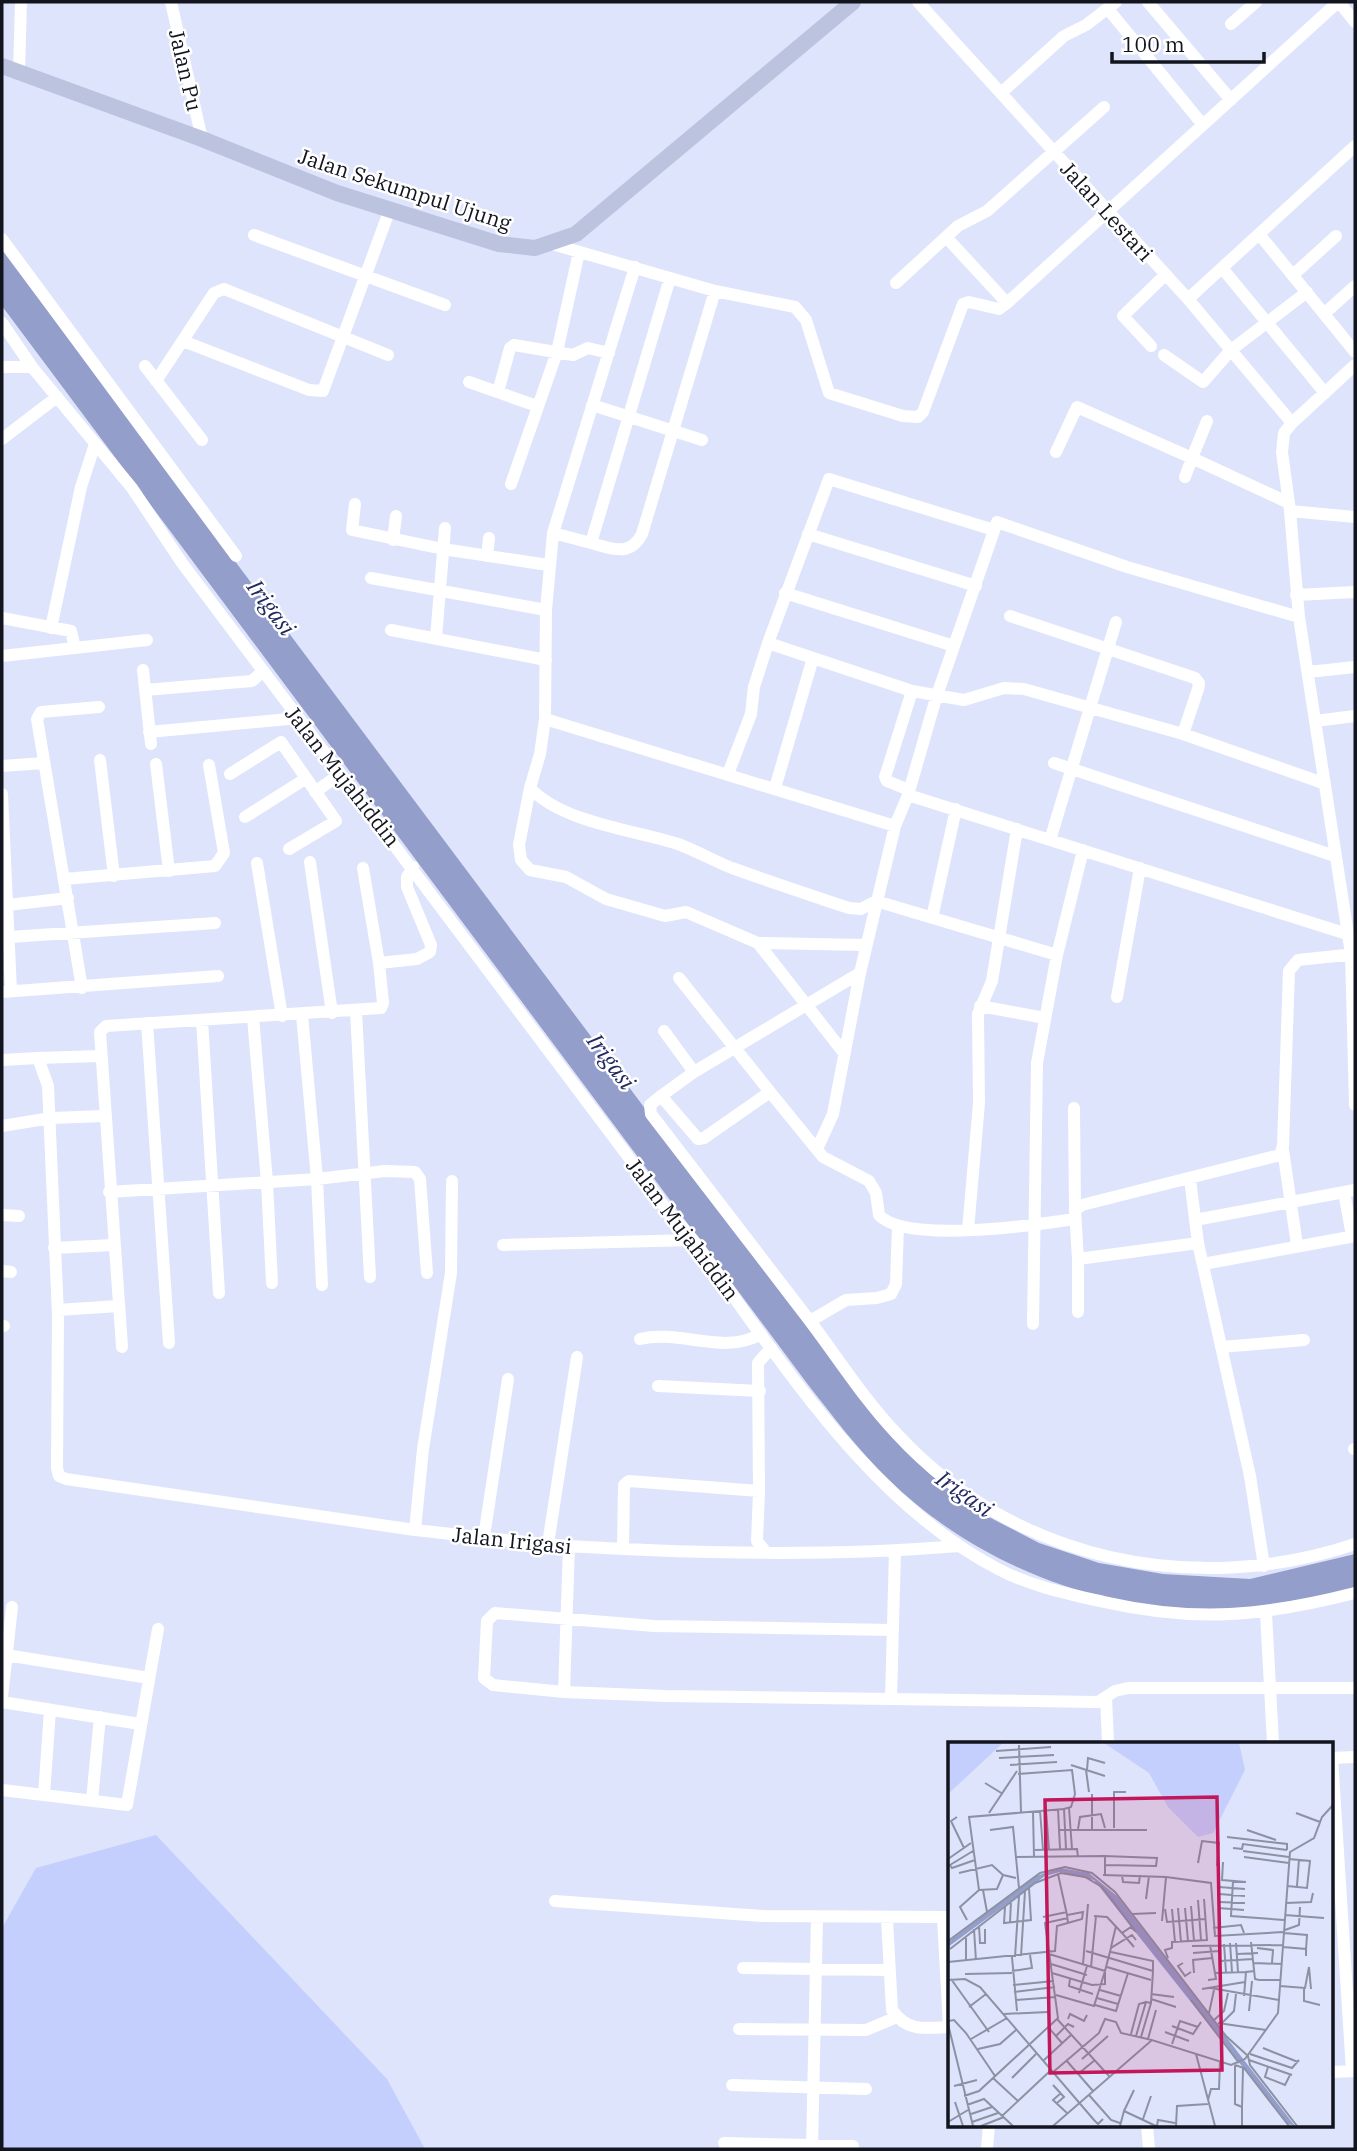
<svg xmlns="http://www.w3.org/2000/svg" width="1357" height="2151" viewBox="0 0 1357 2151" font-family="'IBM Plex Serif',serif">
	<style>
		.green { fill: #c4cffd }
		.water { fill: #939ecb }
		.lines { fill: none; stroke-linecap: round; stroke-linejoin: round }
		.minor { stroke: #fff; stroke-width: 12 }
		.major { stroke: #bcc3de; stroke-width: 16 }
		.labels { text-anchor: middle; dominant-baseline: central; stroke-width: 5; stroke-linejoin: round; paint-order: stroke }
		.street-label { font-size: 21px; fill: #12141e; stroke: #fff }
		.water-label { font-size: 23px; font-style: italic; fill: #222960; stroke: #fff }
		.inset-road { fill: none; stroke: #8c91a3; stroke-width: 2 }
		.view { fill: #c2185b; fill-opacity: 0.15; stroke: #c2185b; stroke-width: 3.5 }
		.inset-edge { fill: none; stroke: #12141e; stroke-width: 3.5 }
	</style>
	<rect width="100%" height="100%" fill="#dee4fb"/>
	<path class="green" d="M156,1835l231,244 38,70h-423v-221l34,-60z"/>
	<path class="water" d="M2,250l880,1175 49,50 54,40 54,28 60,20 64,11 87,5 105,-25v34c-18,5 -37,12 -56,16 -147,26 -304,-21 -411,-125 -31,-30 -56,-64 -82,-97l-804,-1076z"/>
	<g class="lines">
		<path class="minor" d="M171,2l31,137
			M918,2l270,297 104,124
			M1148,2l83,98
			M1339,2l16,20
			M1108,9l95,116
			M1231,24l25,-22
			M19,72l2,-70
			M1001,93l63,-57 22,-11 30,-23
			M1259,234l96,118
			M254,235l191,70
			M946,237l61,66
			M2,239l234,317
			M552,244l163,47 80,16 11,13 23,73 74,23 15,1 5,-5 40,-108 6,-2 30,7 8,-6 331,-301
			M635,267l-82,266 -7,77 -1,109 -5,35 -10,34c33,35 104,42 148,56 19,7 36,17 54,24 39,14 78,27 117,40l12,1 15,-8 181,54
			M1222,268l103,125
			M1293,275l43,-39
			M896,283l62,-57 29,-15 117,-104
			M1188,299l167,-153
			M1325,313l30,-27
			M2,323l30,44 100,121 50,75 466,620c13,23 30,38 46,58 17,22 33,46 49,69 70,97 146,202 255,259 32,17 71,25 106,33 93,21 160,14 251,-9
			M183,341l126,49 14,1 67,-182
			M1151,346l-28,-30 41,-40
			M1164,355l39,27 28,-32 76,-58
			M1355,365l-63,58 -8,10 -2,19 8,59 9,106 52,337 4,151
			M145,366l57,74
			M2,367h30
			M156,381l58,-88 10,-4 164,66
			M469,382l68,24
			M498,392l12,-44 4,-3 59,10 15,-7 21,5
			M592,405l110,35
			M2,439l55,-42
			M1056,452l21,-45 115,51 15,-37
			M1185,477l7,-19 97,45
			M511,484l46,-132 22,-100
			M355,504l-3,26 91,19 105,16
			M1290,511l65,6
			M553,533l38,10 79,-265
			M808,534l168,52
			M393,540l3,-24
			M591,543c22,6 39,14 51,-9l73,-243
			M487,556l2,-18
			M371,578l175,32
			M785,593l169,53
			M1296,595l59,-3
			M1010,616l185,62 4,5 -1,6 -15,45
			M2,618l69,13 4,17
			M51,628l30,-141 14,-43
			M391,630l155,30
			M436,638l9,-110
			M768,643l144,48
			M2,656l145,-16
			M143,670l8,74
			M1308,672l47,-5
			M145,690l107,-9 11,-10
			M545,719l350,107
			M1315,721l40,-5
			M149,732l150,-14
			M100,760l14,116
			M1054,763l281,93
			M156,764l13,107
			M2,766l42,-3
			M230,774l51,-32 55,79 -47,28
			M728,774l23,-60 3,-27 14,-44 61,-164 165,51
			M530,788l-11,57 2,15 9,10 36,7 40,22 59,17 21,-4 72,31 107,2
			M775,788l38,-130
			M909,790l-22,-9 -2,-4 27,-86 52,9 40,-12 20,1 159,45 140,49
			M315,792l21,-15 -1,-12
			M2,794l9,197
			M908,795l28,-97 61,-176 130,45 172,50
			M245,817l60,-38
			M1050,840l66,-218
			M310,862l22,151
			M257,863l25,153
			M363,868l16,95
			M65,879l150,-13 9,-13 -15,-88
			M8,905l60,-7
			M932,918l24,-109
			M10,937l205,-14
			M758,943l86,110
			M679,978l91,114 -66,46 -6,1 -37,-43 33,-24
			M82,988l-45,-269 4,-7 58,-5
			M2,992l216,-16
			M1117,997l23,-129
			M980,1006l65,12
			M356,1011l14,266
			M302,1015l15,164 5,106
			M253,1017l14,165 5,101
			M202,1020l17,273
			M147,1023l22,320
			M664,1031l30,41 166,-99 35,-147 13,-31 439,139
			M38,1058l62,-2
			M2,1060l36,-2 10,28 10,229 -1,153 2,8 7,3 349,51
			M770,1092l53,65 46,24 7,12 3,22c26,29 157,10 195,4
			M661,1096l-11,9 1,9c50,66 101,132 152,198 32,41 58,84 94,122 117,127 297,164 458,110
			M1074,1108l1,102
			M2,1126l49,-8 53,-2
			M817,1149l16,-35 27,-141
			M1283,1150l14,95
			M1190,1179l8,64 -120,16 -3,-49 7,-5 198,-50 3,-9 6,-175 9,-11 57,-6
			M452,1181l-1,92 -28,176 -8,81c57,6 114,14 170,17 122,7 253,9 374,-1
			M109,1192l208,-13 68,-8 30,1 5,7 7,94
			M1344,1192l8,44
			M2,1215l17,1
			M1195,1220l160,-30
			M968,1230l11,-127 -1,-89 14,-33 25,-152
			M1198,1243l52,233 14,90
			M503,1245l190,-5
			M54,1248l59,-3
			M1078,1259v53
			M1203,1264l152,-28
			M2,1271l9,1
			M58,1310l60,-4
			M810,1321l36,-21 31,-2 14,-4 5,-10 2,-57
			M1033,1324l4,-261 20,-108 26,-105
			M2,1326h2
			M640,1339c40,-10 83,17 121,-5
			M122,1347l-22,-315 6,-6 275,-18 2,-5 -4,-40 38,-4 13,-7 1,-7 -24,-58v-10l6,-10
			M1221,1347l83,-7
			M658,1386l102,5
			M1354,1449h1
			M759,1491l-1,-128 13,-15
			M484,1537l24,-158
			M548,1544l29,-187
			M623,1548l1,-63 5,-4 130,10 -2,50 8,10
			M1266,1613l7,130
			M892,1630l-238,-4 -159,-13 -8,8 -3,57 9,7 71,7 102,4 225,3 4,-148
			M6,1655l143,23
			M564,1692l5,-146
			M2,1697l10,-90
			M1106,1697l2,46
			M891,1699l207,3 17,-11 13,-3h227
			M2,1702l138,22
			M1331,1758l24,-1
			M1332,1758l20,313
			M2,1790l125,15 31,-176
			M44,1795l6,-85
			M92,1800l8,-83
			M555,1901l207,15 187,1
			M943,1918l6,108
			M887,1919l5,91c15,22 33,18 57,17
			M743,1968l146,2
			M739,2029l127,1 31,-13
			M1331,2072l24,-1
			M732,2085l134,4
			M1147,2125l2,24
			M724,2143l129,3
			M812,2149l5,-231
			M987,2149l2,-24"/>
		<path class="major" d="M2,66l200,73 135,54 162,51 36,4 41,-14 277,-232"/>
	</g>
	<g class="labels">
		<g class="street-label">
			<text transform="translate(186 70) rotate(77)">Jalan Pu</text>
			<text transform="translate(405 189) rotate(18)">Jalan Sekumpul Ujung</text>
			<text transform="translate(1107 211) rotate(48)">Jalan Lestari</text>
			<text transform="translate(343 776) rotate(52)">Jalan Mujahiddin</text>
			<text transform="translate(683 1229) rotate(53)">Jalan Mujahiddin</text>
			<text transform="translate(512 1540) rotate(6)">Jalan Irigasi</text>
		</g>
		<g class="water-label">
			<text transform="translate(272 607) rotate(53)">Irigasi</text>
			<text transform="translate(612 1061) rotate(53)">Irigasi</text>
			<text transform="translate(965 1493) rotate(35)">Irigasi</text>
		</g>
	</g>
	<g transform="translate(948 1742)">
		<rect width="385" height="385" fill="#dee4fb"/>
		<path d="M0,1h55l-55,51zM156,1h135l6,27 -32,63 -15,4 -30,-30 -19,-34z" fill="#c4cffd"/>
		<path d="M113,126l28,5 28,23 178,230 -7,-2 -194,-244 -34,-8 -15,4 -97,71v-5l88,-66z" fill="#939ecb"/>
		<path class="inset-road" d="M71,3l2,67M48,9l55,-4M51,16l55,-3M62,23l47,-3M123,23l34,11M138,28l3,22M139,28l1,-12 17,5M70,32l54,-4 3,24 -4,13 -7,2 2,40M37,41l18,11M121,66l3,41M110,67l2,40M92,68l3,40M98,68l3,40M85,69l1,46M41,71l28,-42M348,71l24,9M9,75l-6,4 13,27M166,86v-36h12M130,87l2,-12 21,-3 4,14M144,87v-35M42,88l23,-3 6,61M111,88h88M299,88l29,10M279,95l60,7v6M285,106l9,1 1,-5 44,6M87,108l42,-1 1,8M25,109l-23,14 2,3 23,-8M295,109l46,6M67,115l90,-1M296,115l45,6M0,117l23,-16M275,120l-1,18 24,2M250,121l4,-22 17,2 -2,23M11,131l33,-8 11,10M110,132l9,41M155,133l63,2 -4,44M157,133v-19l52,2 -1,8 -51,-1M174,133l1,7 16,1 1,-8M218,135l45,6 4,53 68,-4M68,136l-13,-3 -6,14 -18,1 -10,-73 95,-8M285,139l-2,35 53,4M339,144l20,2 3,-27 -21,-2M349,144l2,-27M271,145l26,2M35,148l4,22M271,152l26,2M198,157l3,-23M250,158l3,40M271,160l26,1M338,161l25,-1 2,-9M243,164l3,35M57,165l-1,16 27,-3 -2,-32M230,166l3,34M237,166l3,33M270,166l26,2M217,167l2,13 39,-3M224,167l3,33M184,172l24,-1M337,173l39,3M146,174l13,1 15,16M95,175l24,-5M19,178l-7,-13 19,-17M62,181l1,-22M31,184l1,17h5v-14M265,186l28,-3 3,8M26,187l2,32M337,188l14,-5 1,-18M336,191l23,2 -1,15M18,194v25M0,199l92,-68 25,-6 27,6 23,19 111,144 22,20 2,9 47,61M303,200l4,37 4,1M282,201l2,29M288,201l2,29M271,202l1,29M276,202l2,28M244,204l91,-1M163,205l5,-21M186,205l-12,-14 9,-6 3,3M335,205l23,2v7M309,206l16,2 -1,13M2,207l85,-66 26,-10 24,4 17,10 34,45M138,209l67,20 -2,32 -10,34M163,210l42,9v9M245,211l26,-2M101,212l56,17 6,-23 21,-13 4,5M289,212l21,-1M73,214l4,-65M64,215l5,54M67,215l4,-61M220,216l-3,-8 7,-2v-6l35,-2 -3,-41M272,219l33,-2M0,220l107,-11 2,-25 25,-7 1,-7 -16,3 1,8M235,221l-5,3 7,10 6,-4M306,221l28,1M103,222l36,11M135,222l5,-60M143,225l5,-51M159,225l44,13M64,229l20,-3 -2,-13M104,231l40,12 13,-1v-12M246,231l-1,-13 19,-2M267,231l31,-1M17,232l47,-1M3,237l38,53M122,237l-1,7 24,8M0,238l17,-1 15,8 114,133 4,4 5,-5M260,238l8,-1 -6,-34M311,238h22M65,243l41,-4M332,244l25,2 4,-21 2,22M263,246l68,12M356,246v13l16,4M254,247l43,-7M152,248l21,6M66,250l41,-5M131,251l8,-27M203,252l23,3M108,253l38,11 11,-35M296,254l2,-24 9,-1M149,256l21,6M203,257l25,8M67,258l41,-3M243,258l48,63M147,263l21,6 12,-38M21,265l17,-13M301,269l3,-30M261,271l5,-23M56,272l44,-2M109,277l52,57M120,277l2,-5 14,7 3,-6M266,278l10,-9 4,-18M0,279l6,-1 12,13 29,43M270,281l48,7M274,281l12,-12 2,-17M0,282l25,102M224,284l21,8 8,-12M100,285l14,16M217,290l24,9M183,292l8,-30 7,-2M108,294l12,-12 6,3M188,294l10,-34 5,1M23,297l36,-21M200,297l8,-29M224,302l8,-23 18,6M315,306l35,14M30,307l22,-5 16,-14M248,312l19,72M302,312l42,14 7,-8M134,317l26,-23M118,318l27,31M301,318l43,15M95,319l28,-26M287,323l9,3 45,58M287,323v39l7,3v19M320,325l-3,10 20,8 5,-10M104,331l47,-40 6,-14 11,3 5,11 31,7M130,332l17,-14M45,336l25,23M64,336l24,-24M105,343l11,12 -7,6M6,344l23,-6M113,351l-8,7 14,13M141,353l22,25 9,3M16,354l15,-5 79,-73 -13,-95 23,-5M260,358l3,-11h8l1,-28M7,360l8,24M19,363l17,-6 29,27M294,365l1,-39M176,369l10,-21M23,372l21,-7M54,374l48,-45M195,377l8,-23M0,380l20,-12M24,380l26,-9M33,384l23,-9M105,384l99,-86 79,25 14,-6 33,-46 12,-161 24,-14 8,-21 11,-12M172,384l4,-15 32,15M209,384l1,-6 17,3M228,384l1,-20 31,-2"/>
		<path class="view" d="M269,55l5,273 -172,3 -5,-273z"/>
		<rect width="385" height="385" class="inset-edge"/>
	</g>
	<rect width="1357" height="2151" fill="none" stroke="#12141e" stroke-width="7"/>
	<path d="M1112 52v10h152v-10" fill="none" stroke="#12141e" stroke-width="3.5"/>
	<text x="1122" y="52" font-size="21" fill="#12141e" stroke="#ffffff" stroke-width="5" paint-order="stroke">100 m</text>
</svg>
